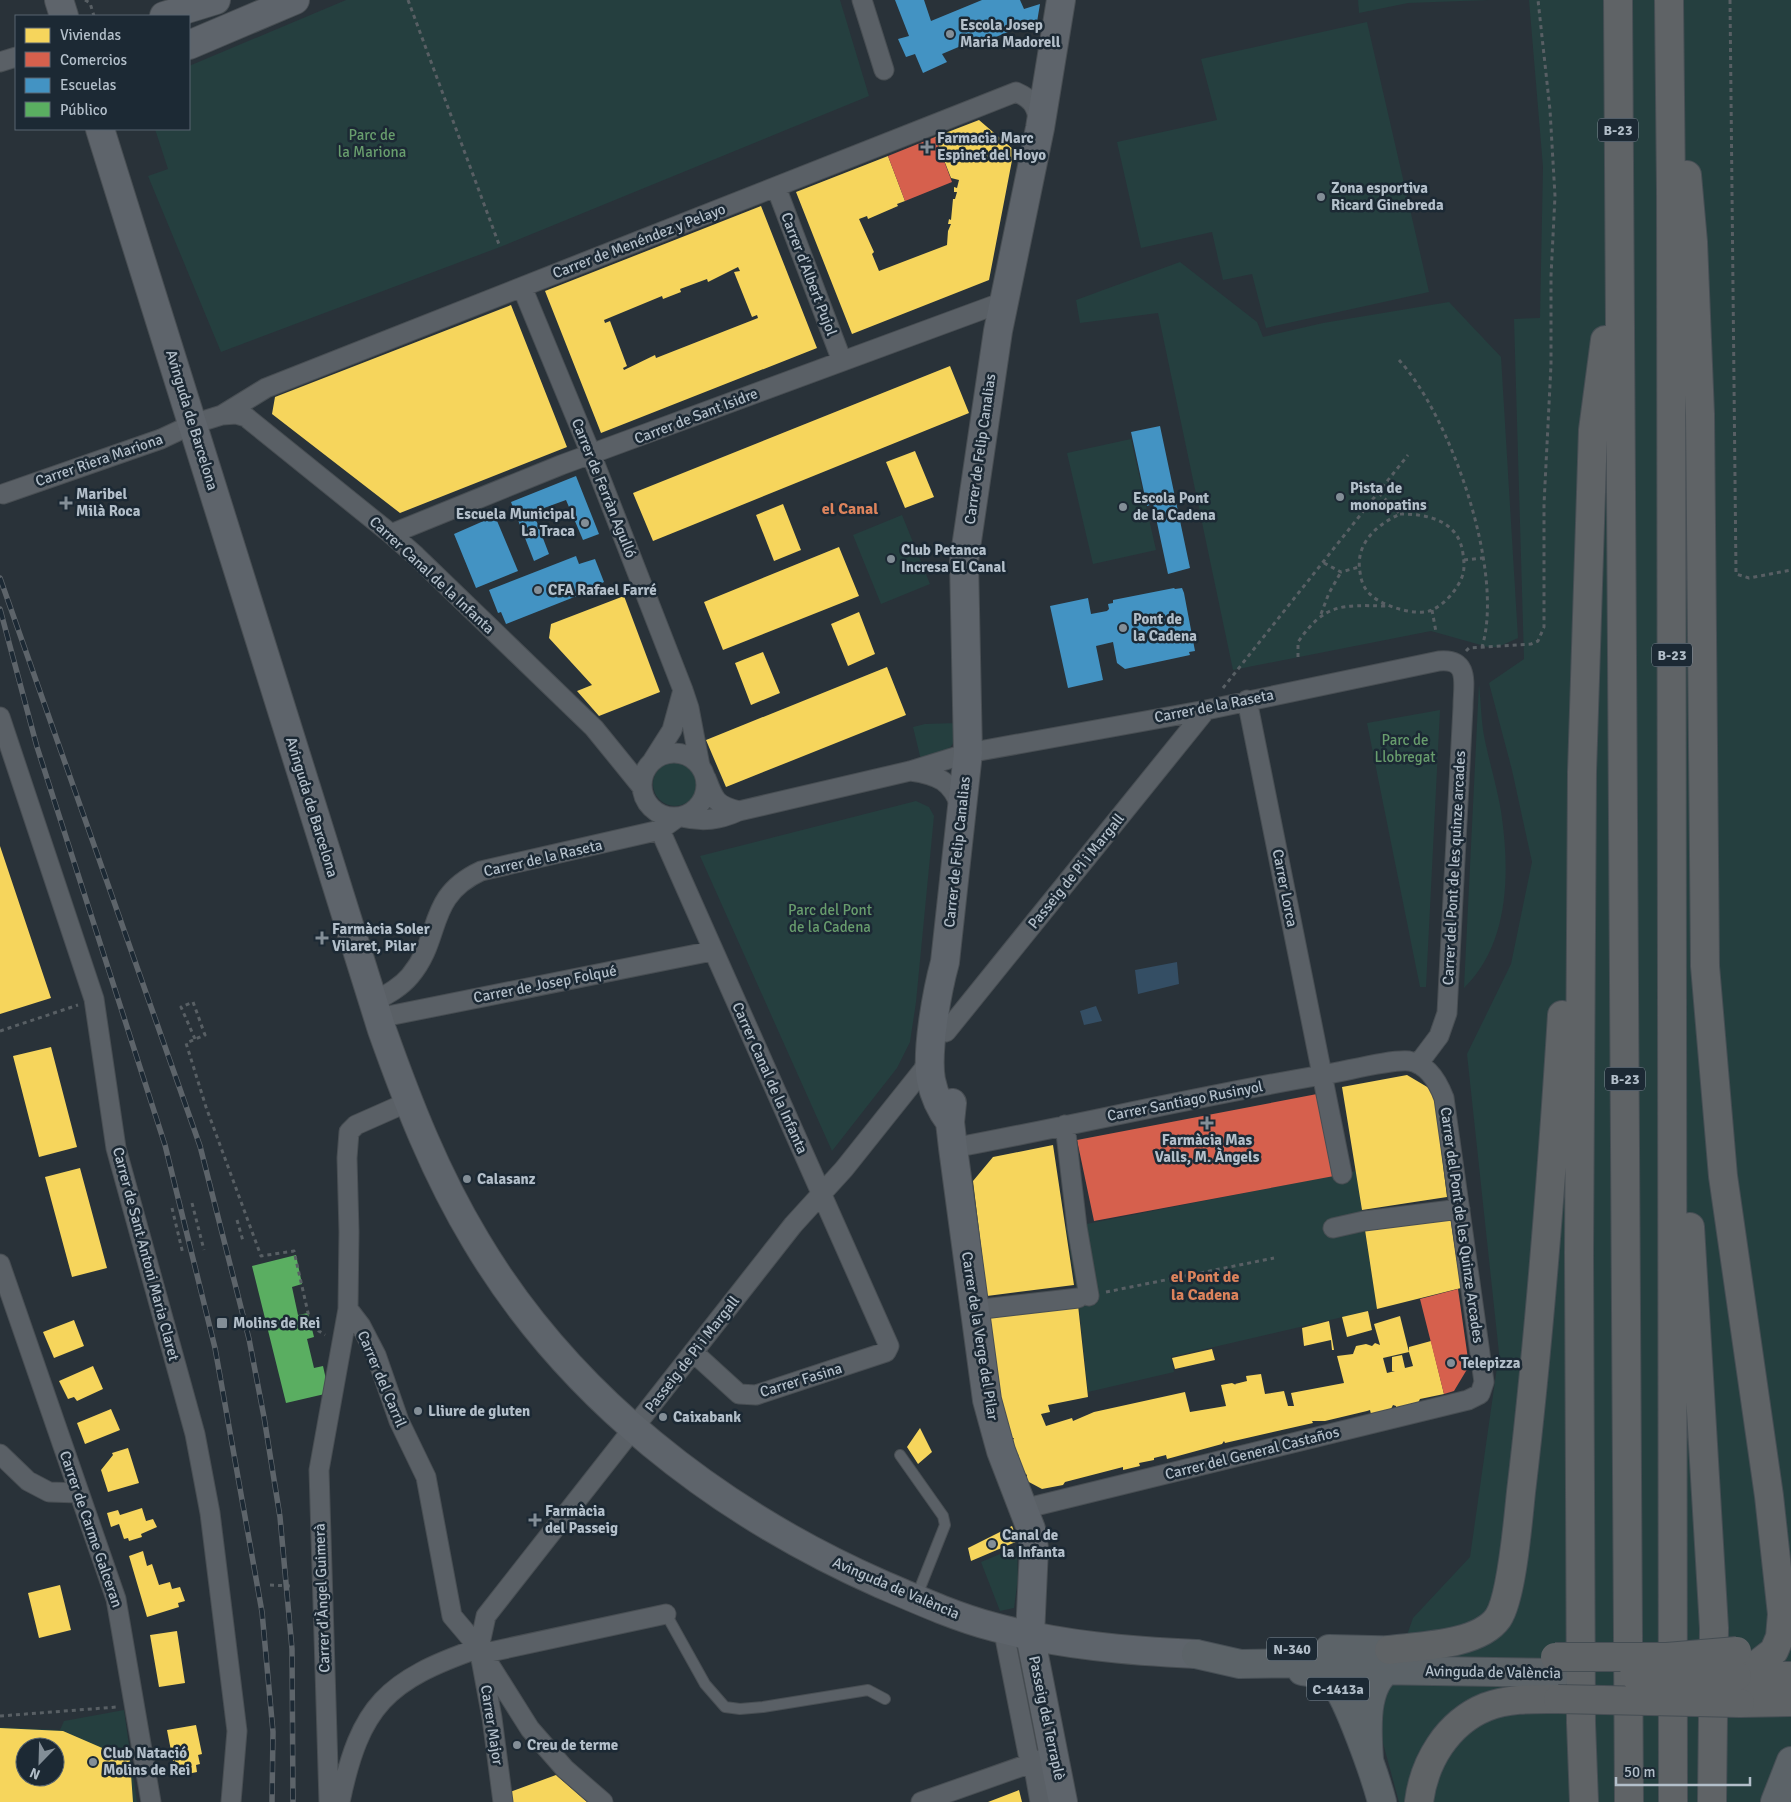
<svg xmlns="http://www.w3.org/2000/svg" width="1791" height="1802" viewBox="0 0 1791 1802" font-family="Signika,sans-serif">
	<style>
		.green { fill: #253f3f; fill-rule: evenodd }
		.water { fill: #344e64 }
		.homes { fill: #f6d55c; fill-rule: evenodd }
		.shops { fill: #d6604d }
		.schools { fill: #4393c3 }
		.public { fill: #5aae61 }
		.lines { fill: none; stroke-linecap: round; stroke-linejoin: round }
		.lane-casing { stroke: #484e53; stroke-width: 12 }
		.street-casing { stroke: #484e53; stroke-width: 21 }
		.secondary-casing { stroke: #484e53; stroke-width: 30 }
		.primary-casing { stroke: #474f55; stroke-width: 30 }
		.highway-casing { stroke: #464e54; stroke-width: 30 }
		.path { stroke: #585f64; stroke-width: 3; stroke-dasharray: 4 4; stroke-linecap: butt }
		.lane { stroke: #5a6066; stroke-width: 10 }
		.street { stroke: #5a6066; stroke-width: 19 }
		.secondary { stroke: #5e646b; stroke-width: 28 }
		.primary { stroke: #5c6368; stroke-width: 28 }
		.highway { stroke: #5f6366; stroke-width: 28 }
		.rail-casing { stroke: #5d646a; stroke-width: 5.5 }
		.rail { stroke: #1c2934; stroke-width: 4; stroke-dasharray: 11; stroke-linecap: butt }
		.highway-bridge-casing { stroke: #464e54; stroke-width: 30; stroke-linecap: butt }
		.highway-bridge { stroke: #5f6366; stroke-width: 28 }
		.poi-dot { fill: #838e97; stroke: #1c2934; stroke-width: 2 }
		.labels { text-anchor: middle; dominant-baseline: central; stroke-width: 5; stroke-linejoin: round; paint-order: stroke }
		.shield { fill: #1c2934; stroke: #86929d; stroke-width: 1 }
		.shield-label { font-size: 14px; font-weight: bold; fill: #b3bfca }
		.poi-label { font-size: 15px; font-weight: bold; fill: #b3bfca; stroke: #1c2934; text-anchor: start }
		.park-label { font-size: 15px; fill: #689d6d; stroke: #1c2934 }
		.street-label { font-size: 15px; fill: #b3bfca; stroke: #1c2934 }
		.neighbourhood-label { font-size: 16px; font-weight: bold; fill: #dc835c; stroke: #1c2934 }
	</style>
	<rect width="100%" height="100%" fill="#293239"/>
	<path class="green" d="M346,0h494l29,96 -369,151 -279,105 -73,-176 20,-7 -13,-40h34v-63z
		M1358,0h131l-81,3 -49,10z
		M1529,0h262v1802h-392l-22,-81 36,-103 57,-61 29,-204 -32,-299 44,-90 21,-102 -20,-92 -23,-87 35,-24 -10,-340 26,-1 3,-151z
		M1367,22l62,270 -163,36 -14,-54 -29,6 -11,-48 -71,16 -24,-106 100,-22 -16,-61z
		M1180,262l77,60 6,15 60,-14 126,-21 52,55 17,281 -20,9h-10l-57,-16 -198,39 -75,-357 -78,10 -4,-23z
		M1131,439l25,111 -63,14 -26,-111z
		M902,515l28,69 -49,20 -28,-69z
		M1479,684c2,18 2,38 6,57 5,23 12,47 16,70 9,60 9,132 -37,177z
		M1440,710l-14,277h-6l-53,-264z
		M958,723c-2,28 -13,30 -37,37l-8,-33 12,-3z
		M653 784a22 22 0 1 1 44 0a22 22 0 1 1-44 0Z
		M916,801l13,6 5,9 -18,186 -6,40 -13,26 -65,83 -132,-295z
		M1356,1171l21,138 -206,48 3,15 -86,20 -10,-94 -12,-70z
		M1017,1547l1,31 -4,30 -14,3 -19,-49z
		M124,1710l13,92h-137v-75l60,3 4,-9zM25,1747h30v30h-30z"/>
	<path class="water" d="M1177,962l2,22 -41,10 -3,-24z
		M1096,1006l6,15 -18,4 -4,-14z"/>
	<path class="homes" d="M979,120l35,30 -25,130 -137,54 -56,-142 92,-36 17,45 -8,3 1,2 -30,13 -1,-3 -8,3 15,33 -2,2 7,17 47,-18 21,-8 1,-14 3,-7h-3l1,-5 2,1 2,-21h2l2,-7h-3v-5l3,1 2,-8 -8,-2 -16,-41z
		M761,206l56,142 -216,85 -56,-142zM738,267l2,4 -6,1 18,45 5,-2 1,3 -102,40 -1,-3 -31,15 -1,-2 4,-2 -17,-45 -5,2 -1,-3 58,-24 1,3 18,-7 -1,-3 27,-10 1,3z
		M511,305l56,142 -167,66 -128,-99 3,-17z
		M950,366l19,47 -316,128 -20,-48z
		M915,451l19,46 -29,11 -19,-46z
		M783,504l18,46 -27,11 -18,-46z
		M839,547l20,49 -136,54 -19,-48z
		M624,596l36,96 -61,24 -22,-25 15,-6 -43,-47 2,-14z
		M859,612l16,42 -27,12 -17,-42z
		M763,652l17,41 -29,12 -16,-42z
		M887,667l19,48 -180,72 -20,-47z
		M0,846l51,152 -51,16z
		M51,1047l26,100 -38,10 -26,-101z
		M1407,1075l27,16 13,106 -85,13 -20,-123z
		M1053,1145l21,140 -87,11 -14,-115 20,-24z
		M80,1168l27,100 -35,9 -27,-100z
		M1450,1216l11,72 -84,21 -12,-79z
		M1078,1305l10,92 -40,8 2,7 -9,2 5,12 26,-8 1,3 21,-9 91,-20 5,20 36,-6 -5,-21 11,-2 4,2 -1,-1 12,-3 -1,-5 15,-2 4,20 19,-3 4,15h6l-3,-13 53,-10 -7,-27 16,-2 3,-8 10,-2 6,2 3,-3 5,2 -6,-21 26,-8 9,36v-5l22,-6 13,53 -24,5 -2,4 -22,6v-3l-3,-1 -2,4 -20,5 -1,-4 -3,1 -42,10h-13l1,2 -40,9 -48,11 -1,-2 -2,3 -55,15 -1,-4 -12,3v2l-15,3 1,3 -17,4v-3l-58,15 -2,3 -21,4 -15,-8v-6l-5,-4 -4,-17h-2l-3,-14 1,-2h-3l-7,-21 -16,-100zM1409,1352l4,14 -8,2 -3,-13 -10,2v14h3l-8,2 -4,-15z
		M1368,1311l4,19 -25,7 -5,-20z
		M74,1320l10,26 -30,12 -11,-26z
		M1329,1321l5,29h-2l-1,-10 -27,6 -2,-18z
		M1212,1349l3,11 -40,9 -3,-11z
		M93,1366l10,23 -26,12 -3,-4 -6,2 -9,-18z
		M111,1409l9,21 -35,14 -8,-21z
		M920,1428l12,24 -14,12 -11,-17z
		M128,1448l11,35 -31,9 -7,-22 12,-15 -1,-2z
		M142,1508l4,13 7,-2 4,8 -16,7 1,3 -13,4 -1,-3 -4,1 -5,-15 -8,3 -4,-14 11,-3 2,5z
		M1012,1526l6,15 -47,20 -3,-13z
		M143,1551l4,15 5,-2 7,21 11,-3 2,7 8,-2 5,14 -7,2 1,4 -32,10 -18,-61z
		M60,1585l11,45 -32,8 -11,-45z
		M177,1631l8,52 -26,4 -9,-52z
		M196,1725l6,29 -4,1 2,9 -4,1 1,7 -19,4 -3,-16 -2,1 -6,-31z
		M0,1728l63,3 67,29 3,42h-133zM25,1747h30v30h-30z
		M556,1775l31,27h-79l-1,-9z
		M1019,1790l3,12h-34z"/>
	<path class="shops" d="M935,137l17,45 -47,19 -17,-45z
		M1317,1094l17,82 -240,45 -17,-81z
		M1458,1289l11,77 -15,25 -10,3 -24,-95z"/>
	<path class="schools" d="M895,0h29l7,21 51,-21h38l4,9 16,-5 -4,24 -9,2 -4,-4 -47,19 -1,-5 -33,14 5,8 -24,11 -8,-19 -9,3 -8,-18 11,-3z
		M1160,426l30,142 -22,6 -15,-70 -6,2 -16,-74z
		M576,476l23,58 -16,6 -17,-40 -33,12 16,42 -15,7 -23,-59z
		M495,516l23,55 -42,17 -22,-54z
		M576,556l3,8 16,-5 9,23 -18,8 1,2 -81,32 -5,-12 -3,1 -9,-23z
		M1174,588l1,1 7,-1 2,5 11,58 -6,1 1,3 -65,14 -8,-6 -4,-21 -17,4 7,34 -35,8 -18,-82 38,-8 3,16 16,-3 2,-2 -1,-5 5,-1v-3z"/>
	<path class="public" d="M296,1255l6,29 -10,3 6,28 10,-2 6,24 -7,2 7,29 9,-2 6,27 -43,10 -34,-137z"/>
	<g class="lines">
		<g class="lane-casing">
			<path id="lane" d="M900,1455l43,61 2,9 -29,73
				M666,1614l39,70 20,23 15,2 23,-2 105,-17 17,9"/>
		</g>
		<g class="street-casing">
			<path id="street" d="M862,0l22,70
				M0,62l16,-5
				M776,187l66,174
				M522,287l69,167 92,236 6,18 11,58
				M222,415l44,-27 750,-296c16,7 20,13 23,30
				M3,494l158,-55 32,-15 29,-9 14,-1 10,3 145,117 25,22 178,172 48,59
				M391,534l170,-69 442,-163
				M1247,700l95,474
				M0,717l94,282 22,149 79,286 15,79 27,218 -6,71
				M642 785a32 32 0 1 1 64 0a32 32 0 1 1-64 0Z
				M653,760l19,-30 11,-40
				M911,771c27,4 41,10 50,37
				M706,778c8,21 9,27 33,33
				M678,817l-18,13 229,516 -3,6 -130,43 -17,-1 -46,-42
				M682,817c21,5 37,3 57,-6l171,-40 58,-18 238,-43 233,-49c32,-3 24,24 24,46l-16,306 -8,23 -21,28
				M373,1002c13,-7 27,-14 37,-26 33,-39 15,-79 71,-105l179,-41
				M378,1018l334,-67
				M946,1032l260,-322
				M1065,1125l12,102 12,69
				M953,1148c123,-23 246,-52 369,-73 21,-3 69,-16 87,-14 18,3 29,21 35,37l40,284 -4,12 -12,6 -445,109
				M1333,1228l31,-7 96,-12
				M0,1264l116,335 35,203
				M348,1309l13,17 15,29 23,66 27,56 26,139 27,32 51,81 35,40 38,33
				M974,1310l104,-12
				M0,1454l28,27 21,11 30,1
				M1005,1638l23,116
				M479,1648l11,4 176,-38
				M1034,1768l6,34
				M329,1802l-10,-332 29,-161 1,-77 -2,-74 2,-26 7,-7 52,-23
				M340,1802c20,-97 47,-122 139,-154
				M503,1802l-11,-84 -13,-70 7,-32 307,-391 51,-56 79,-99 7,-14
				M921,1802l133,-47"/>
		</g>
		<g class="secondary-casing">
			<path id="secondary" d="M59,0l5,16
				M164,16l52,-16
				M189,45l106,-45
				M100,129l282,901c26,73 53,143 94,211 92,155 242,271 405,343 37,16 75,33 113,43 66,18 135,24 202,27
				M952,1103l-2,19 3,26 34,252 14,51 30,78 3,19 -4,87 33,167
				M950,1122c-9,-12 -16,-27 -19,-42 -5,-28 6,-89 14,-118l23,-209 -4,-192 34,-230 42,-203 21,-128"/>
		</g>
		<g class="primary-casing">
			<path id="primary" d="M1329,1649l85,2
				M1196,1654l44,10 70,-1 61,7 187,3
				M1302,1671c10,1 21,3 29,9 16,13 45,99 51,122
				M1369,1759c-2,-29 -7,-84 30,-95
				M1775,1802l16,-41"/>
		</g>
		<g class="highway-casing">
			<path id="highway" d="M1618,0l11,1802
				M1669,0l2,191 2,1611
				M1687,175l6,67 7,172 5,552 18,210 46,320 13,118 -2,23 -6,14 -18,14 -19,3
				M1690,1227l24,401 -2,174
				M1389,1650c31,-4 90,-5 109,-32 14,-21 20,-98 23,-126 19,-159 31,-318 41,-477
				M1737,1676h54
				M1740,1703l51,-1
				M1419,1802c5,-40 28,-79 67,-95 23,-9 49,-8 72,-8
				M1584,1802l-3,-79 -2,-470 3,-481 11,-342 12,-90"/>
		</g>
		<path class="path" d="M85,0l5,3 4,13
			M408,0l92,247
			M1730,0l6,574 13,4 42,-8
			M1399,360c52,57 106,212 83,287
			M1379,493l21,21
			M1400,514c29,0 59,7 63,40 1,8 2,15 -1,23 -5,13 -17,27 -30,33 -15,7 -50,-4 -61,-15 -7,-6 -10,-14 -11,-23 -5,-28 16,-47 40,-58z
			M1464,560l19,-2
			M1324,563l17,9 18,-5
			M1432,610l4,22
			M1321,614l8,-21 12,-21
			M1466,651l3,-3 62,-4 7,-3 6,-14v-123l7,-139v-89l4,-80 -5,-86 -12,-110
			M1298,657v-15c27,-39 43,-37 88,-36
			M1223,688l185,-233
			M0,1031l78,-26
			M195,1039l-14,-32 12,-5 12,33 -19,8 20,64 55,149 33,-5 17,75 14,9
			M192,1203l12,47
			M172,1208l11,46
			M237,1220l6,21
			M1106,1292l168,-34
			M270,1585l20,1
			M0,1716l117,-9"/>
		<use href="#lane" class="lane"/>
		<use href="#street" class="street"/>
		<use href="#secondary" class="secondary"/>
		<use href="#primary" class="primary"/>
		<use href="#highway" class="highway"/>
		<g class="rail-casing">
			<path id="rail" d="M0,578l200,568 49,193 15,78 16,100 12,132 1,153
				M0,609l37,138 128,398 50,203 47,264 11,120 -1,70"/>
		</g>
		<use href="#rail" class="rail"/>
		<g class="highway-bridge-casing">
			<path id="highway-bridge" d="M1555,1657h112l70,-6
				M1634,1675l103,1
				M1558,1699l182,4"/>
		</g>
		<use href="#highway-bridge" class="highway-bridge"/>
	</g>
	<g class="poi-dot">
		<circle cx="950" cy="34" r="5"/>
		<path d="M924.5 139.5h5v5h5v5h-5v5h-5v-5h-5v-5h5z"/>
		<circle cx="1321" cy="197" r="5"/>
		<circle cx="1340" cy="497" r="5"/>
		<path d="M63.5 495.5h5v5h5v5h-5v5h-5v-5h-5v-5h5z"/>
		<circle cx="1123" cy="507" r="5"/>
		<circle cx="585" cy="523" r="5"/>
		<circle cx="891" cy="559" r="5"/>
		<circle cx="538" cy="590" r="5"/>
		<circle cx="1123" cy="628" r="5"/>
		<path d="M319.5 930.5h5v5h5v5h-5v5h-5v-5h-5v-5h5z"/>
		<path d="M1204.5 1115.5h5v5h5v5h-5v5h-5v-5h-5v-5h5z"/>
		<circle cx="467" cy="1179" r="5"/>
		<rect x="216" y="1317" width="12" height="12" rx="2.5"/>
		<circle cx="1451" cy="1363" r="5"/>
		<circle cx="418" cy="1411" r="5"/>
		<circle cx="663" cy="1417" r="5"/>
		<path d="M532.5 1512.5h5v5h5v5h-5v5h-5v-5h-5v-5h5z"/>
		<circle cx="992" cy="1544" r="5"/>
		<circle cx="517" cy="1745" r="5"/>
		<circle cx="93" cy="1762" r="5"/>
	</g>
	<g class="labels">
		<g class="shield">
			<rect x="1598" y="118.5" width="40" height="23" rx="4"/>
			<rect x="1652" y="643.5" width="40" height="23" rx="4"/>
			<rect x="1605" y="1067.5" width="40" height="23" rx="4"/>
			<rect x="1267" y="1637.5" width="50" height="23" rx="4"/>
			<rect x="1307" y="1677.5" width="62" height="23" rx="4"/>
		</g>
		<g class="shield-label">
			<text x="1618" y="130">B-23</text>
			<text x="1672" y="655">B-23</text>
			<text x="1625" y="1079">B-23</text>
			<text x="1292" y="1649">N-340</text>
			<text x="1338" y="1689">C-1413a</text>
		</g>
		<g class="poi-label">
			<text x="960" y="25">Escola Josep<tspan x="960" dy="17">Maria Madorell</tspan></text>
			<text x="937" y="138">Farmacia Marc<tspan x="937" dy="17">Espinet del Hoyo</tspan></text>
			<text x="1331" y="188">Zona esportiva<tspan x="1331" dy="17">Ricard Ginebreda</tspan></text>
			<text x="1350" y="488">Pista de<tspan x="1350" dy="17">monopatins</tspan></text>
			<text x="76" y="494">Maribel<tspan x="76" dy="17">Milà Roca</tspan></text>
			<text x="1133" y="498">Escola Pont<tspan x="1133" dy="17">de la Cadena</tspan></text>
			<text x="575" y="514" text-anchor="end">Escuela Municipal<tspan x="575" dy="17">La Traca</tspan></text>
			<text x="901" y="550">Club Petanca<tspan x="901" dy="17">Incresa El Canal</tspan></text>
			<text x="548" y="590">CFA Rafael Farré</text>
			<text x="1133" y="619">Pont de<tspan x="1133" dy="17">la Cadena</tspan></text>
			<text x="332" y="929">Farmàcia Soler<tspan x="332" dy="17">Vilaret, Pilar</tspan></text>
			<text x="1207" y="1140" text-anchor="middle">Farmàcia Mas<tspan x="1207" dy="17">Valls, M. Àngels</tspan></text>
			<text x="477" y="1179">Calasanz</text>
			<text x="233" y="1323">Molins de Rei</text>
			<text x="1461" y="1363">Telepizza</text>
			<text x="428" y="1411">Lliure de gluten</text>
			<text x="673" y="1417">Caixabank</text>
			<text x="545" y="1511">Farmàcia<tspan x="545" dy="17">del Passeig</tspan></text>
			<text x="1002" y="1535">Canal de<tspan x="1002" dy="17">la Infanta</tspan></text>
			<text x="527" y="1745">Creu de terme</text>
			<text x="103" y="1753">Club Natació<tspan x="103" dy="17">Molins de Rei</tspan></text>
		</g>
		<g class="park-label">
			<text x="372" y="135">Parc de<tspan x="372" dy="17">la Mariona</tspan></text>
			<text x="1405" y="740">Parc de<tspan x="1405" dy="17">Llobregat</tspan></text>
			<text x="830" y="910">Parc del Pont<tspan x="830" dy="17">de la Cadena</tspan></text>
		</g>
		<g class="street-label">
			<text transform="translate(639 241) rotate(-21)">Carrer de Menéndez y Pelayo</text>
			<text transform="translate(809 274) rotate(69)">Carrer d'Albert Pujol</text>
			<text transform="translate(696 416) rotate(-21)">Carrer de Sant Isidre</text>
			<text transform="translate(192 420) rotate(73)">Avinguda de Barcelona</text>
			<text transform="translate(980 449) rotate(-82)">Carrer de Felip Canalias</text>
			<text transform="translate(99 460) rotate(-19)">Carrer Riera Mariona</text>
			<text transform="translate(604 488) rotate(68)">Carrer de Ferràn Agulló</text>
			<text transform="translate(432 575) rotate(43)">Carrer Canal de la Infanta</text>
			<text transform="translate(1214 706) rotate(-11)">Carrer de la Raseta</text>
			<text transform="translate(312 807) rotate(73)">Avinguda de Barcelona</text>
			<text transform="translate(957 852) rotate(-84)">Carrer de Felip Canalias</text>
			<text transform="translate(543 858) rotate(-13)">Carrer de la Raseta</text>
			<text transform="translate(1454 868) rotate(-87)">Carrer del Pont de les quinze arcades</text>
			<text transform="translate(1076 871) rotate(-51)">Passeig de Pi i Margall</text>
			<text transform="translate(1285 888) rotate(79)">Carrer Lorca</text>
			<text transform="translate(545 984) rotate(-11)">Carrer de Josep Folqué</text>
			<text transform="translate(770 1078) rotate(66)">Carrer Canal de la Infanta</text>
			<text transform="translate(1185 1101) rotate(-11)">Carrer Santiago Rusinyol</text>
			<text transform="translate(1462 1225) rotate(82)">Carrer del Pont de les Quinze Arcades</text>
			<text transform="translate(146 1254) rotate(75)">Carrer de Sant Antoni Maria Claret</text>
			<text transform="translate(980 1336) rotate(81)">Carrer de la Verge del Pilar</text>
			<text transform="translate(692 1354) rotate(-52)">Passeig de Pi i Margall</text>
			<text transform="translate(382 1379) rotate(67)">Carrer del Carril</text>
			<text transform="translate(801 1380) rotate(-17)">Carrer Fasina</text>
			<text transform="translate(1252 1453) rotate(-14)">Carrer del General Castaños</text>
			<text transform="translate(91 1529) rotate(71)">Carrer de Carme Galceran</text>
			<text transform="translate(896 1588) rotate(23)">Avinguda de València</text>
			<text transform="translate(322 1598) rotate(-92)">Carrer d'Àngel Guimerà</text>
			<text transform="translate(1493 1672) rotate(1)">Avinguda de València</text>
			<text transform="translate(1047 1718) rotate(78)">Passeig del Terraplè</text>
			<text transform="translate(492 1725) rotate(81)">Carrer Major</text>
		</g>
		<g class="neighbourhood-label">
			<text x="850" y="509">el Canal</text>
			<text x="1205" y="1277">el Pont de<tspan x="1205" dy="18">la Cadena</tspan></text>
		</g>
	</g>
	<rect x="15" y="15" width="175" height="115" fill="#1c2934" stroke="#586570"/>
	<rect x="25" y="28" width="25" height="15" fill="#f6d55c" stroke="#586570"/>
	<text x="60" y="40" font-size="15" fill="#b3bfca">Viviendas</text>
	<rect x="25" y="52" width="25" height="15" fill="#d6604d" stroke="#586570"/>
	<text x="60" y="65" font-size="15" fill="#b3bfca">Comercios</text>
	<rect x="25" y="78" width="25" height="15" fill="#4393c3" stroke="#586570"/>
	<text x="60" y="90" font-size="15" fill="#b3bfca">Escuelas</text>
	<rect x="25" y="102" width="25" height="15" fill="#5aae61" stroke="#586570"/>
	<text x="60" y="115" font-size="15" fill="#b3bfca">Público</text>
	<g transform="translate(40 1762) rotate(203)"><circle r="24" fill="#1c2934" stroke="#586570"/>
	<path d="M0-4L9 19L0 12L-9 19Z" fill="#838e97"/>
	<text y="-8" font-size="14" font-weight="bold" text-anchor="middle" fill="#b3bfca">N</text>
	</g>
	<path d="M1616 1777v8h134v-8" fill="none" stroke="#b3bfca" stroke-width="2.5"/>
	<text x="1624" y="1777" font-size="15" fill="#b3bfca" stroke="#1c2934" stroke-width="4" paint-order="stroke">50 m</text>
</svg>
